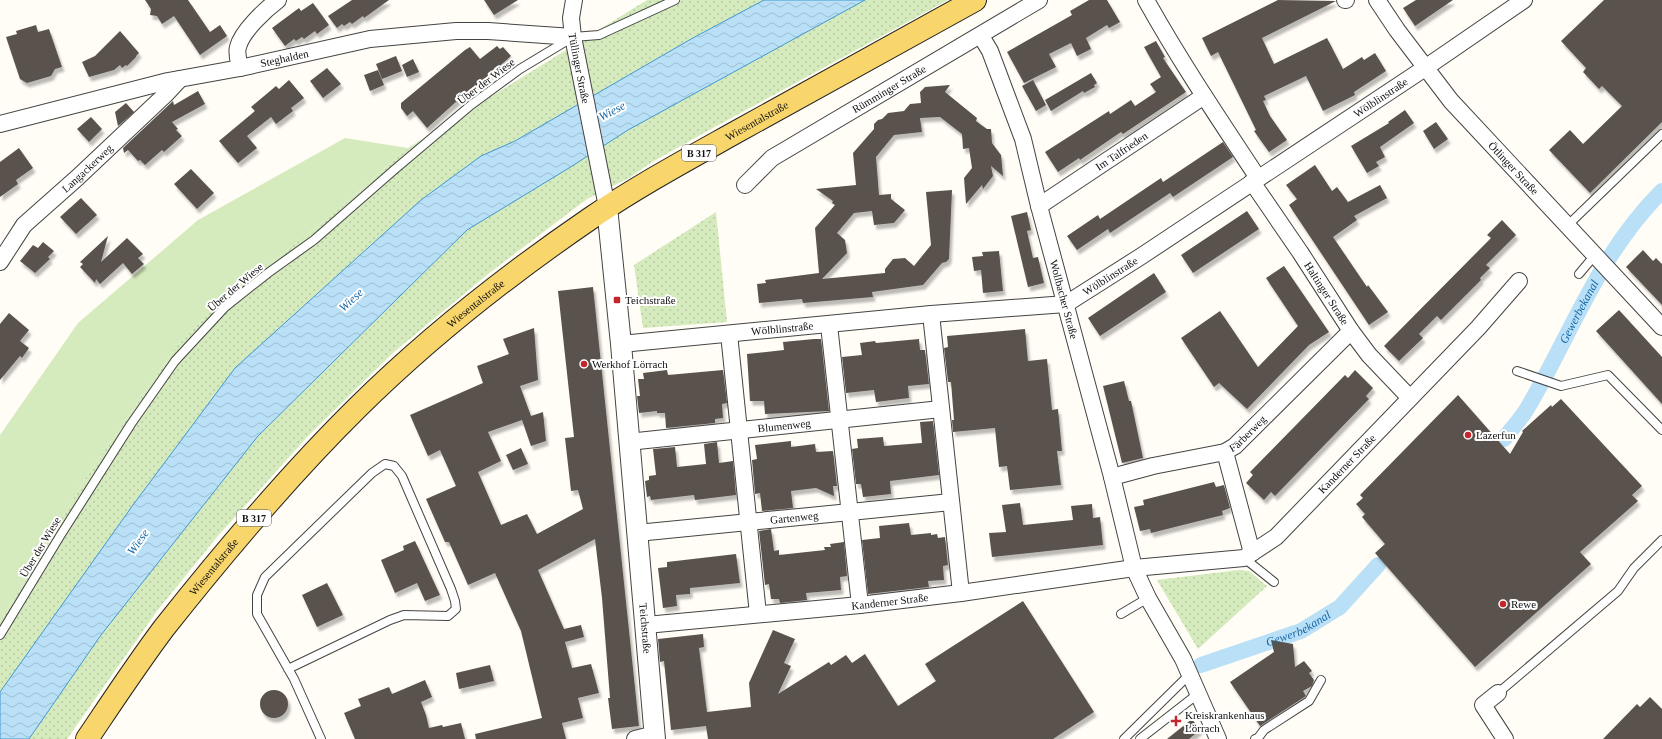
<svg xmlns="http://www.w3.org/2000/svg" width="1662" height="739" viewBox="0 0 1662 739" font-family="'Times New Roman',serif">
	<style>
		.grass { fill: url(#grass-dots) }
		.garden { fill: #d5ebbd }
		.water { fill: url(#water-waves); stroke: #3f96cf }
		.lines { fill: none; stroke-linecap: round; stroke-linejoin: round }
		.canal { stroke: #b9e0f7; stroke-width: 16 }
		.building { fill: #5a524d; filter: url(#shadow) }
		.service-casing { stroke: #444; stroke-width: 10 }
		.minor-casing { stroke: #444; stroke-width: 18 }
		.tertiary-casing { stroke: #444; stroke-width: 22 }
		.primary-casing { stroke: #222; stroke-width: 24 }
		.service { stroke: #fff; stroke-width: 8 }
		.minor { stroke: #fff; stroke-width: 16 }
		.tertiary { stroke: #fff; stroke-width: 20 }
		.primary { stroke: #f9d66b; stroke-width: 22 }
		.poi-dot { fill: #c4262e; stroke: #fff; stroke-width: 1.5 }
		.labels { text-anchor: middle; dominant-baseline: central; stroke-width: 4; stroke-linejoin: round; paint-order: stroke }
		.shield { fill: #fff; stroke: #585858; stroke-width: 1 }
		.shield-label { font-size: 10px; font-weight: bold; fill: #111 }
		.street-label { font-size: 11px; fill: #111; stroke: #fff }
		.poi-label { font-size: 11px; fill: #111; stroke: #fff; text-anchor: start }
		.water-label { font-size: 12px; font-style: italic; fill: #1768a6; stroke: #fff }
	</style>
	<defs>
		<pattern id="grass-dots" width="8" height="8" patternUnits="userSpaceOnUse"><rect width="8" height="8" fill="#d5ebbd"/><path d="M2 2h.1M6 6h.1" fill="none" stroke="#b6c8a1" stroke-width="1.8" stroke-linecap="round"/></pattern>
		<pattern id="water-waves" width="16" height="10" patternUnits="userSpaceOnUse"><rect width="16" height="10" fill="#b9e0f7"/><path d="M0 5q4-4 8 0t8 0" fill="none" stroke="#9ebfd3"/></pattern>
		<filter id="shadow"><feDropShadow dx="2.5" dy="4.5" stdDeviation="1" flood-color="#0004"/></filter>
	</defs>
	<rect width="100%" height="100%" fill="#fffdf5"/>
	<path class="grass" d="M647,0h117l-73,39 -176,102 -34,15 -60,44 -186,168 -102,137 -133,187v-70l86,-145 90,-130 40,-41 119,-94 73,-64z
		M865,0h83l-237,129 -59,33 -23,16 -42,21 -99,75 -94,78 -85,83 -92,102 -60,74 -90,128h-38l72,-104 157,-199 209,-206 102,-62 59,-38z
		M716,212l11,110 -84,6 -9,-63z
		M1239,570l10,1 18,15 -69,63 -41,-69z"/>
	<path class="garden" d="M345,138l63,10 -73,64 -119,94 -40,41 -90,130 -86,145v-187l78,-112 120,-103z"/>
	<path class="water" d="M764,0h101l-237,130 -59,38 -102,62 -209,206 -157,199 -72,104h-29v-47l133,-187 102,-137 186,-168 60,-44 34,-15 176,-102z"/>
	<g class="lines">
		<g class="canal">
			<path id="s1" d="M1504,439c8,-11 18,-21 24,-32 43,-73 72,-155 134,-216"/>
			<path id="s2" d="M1201,665l100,-34 39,-24 38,-42"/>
		</g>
	</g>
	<path class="building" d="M145,0h43l22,32 10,-7 7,11 -27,19 -26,-39 -12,8 -5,-8 -7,-1 1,-6z
		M352,0h37l-25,18 -1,-2 -11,8 -2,-2 -6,4 -2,-2 -5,4 -9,-12z
		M484,0h34l-24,15z
		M1089,0h18l13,22 -11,6 -2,-3 -21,13 5,11 -14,7 -6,-13 -22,11 7,13 -32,16 -17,-31 65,-37 -2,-4z
		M1278,0l58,1 -74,37 12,26 53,-26 16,31 19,-12 2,3 11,-7 11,18 -32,21 1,3 -32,16 -17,-35 -42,20 2,4 -3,1 7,15 17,24 -18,12 -15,-21 2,-1 -38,-78 -7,4 -9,-18z
		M1416,0h37l-38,26 -12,-18z
		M1604,0h58v122l-72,71 -41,-43 21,-20 13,14 39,-38 -20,-20 -3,3 -16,-17 3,-4 -25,-27z
		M313,3l16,22 -12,9 -2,-3 -11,8 -2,-2 -6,4 -2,-2 -9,7 -13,-18 27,-20 2,3z
		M36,25l2,7 11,-3 13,38 -7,2 -4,7 -24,7 -7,-4 -14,-42 11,-3 -1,-3z
		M120,31l19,22 -3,3v1l-9,9 -1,-1 -4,3 -2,-3 -6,5 -25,7 -7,-15 13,-6z
		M1156,41l9,16 -2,1 23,34 -63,42 -2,-2 -41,28 -1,-2 -21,14 -13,-20 64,-41 1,3 21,-14 4,6 21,-14 -6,-8 11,-7 -17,-30z
		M497,46l3,3 3,-2 8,9 -42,37 -1,-2 -41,37 -14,-17 -6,5 -6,-8v-5l64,-53 5,-3 10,12z
		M396,56l6,15 -20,8 -6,-15z
		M413,59l6,13 -12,5 -5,-12z
		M327,68l14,16 -18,14 -13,-17z
		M378,70l6,15 -14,6 -6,-16z
		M1091,73l6,10 -3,2 1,2 -11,6 -1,-2 -32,20 -6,-11z
		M289,80l15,18 -13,10 2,3 -17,13 -5,-7 -24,19 10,12 -19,15 -19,-22 36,-30 -4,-4 25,-21 3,3z
		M1033,80l13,25 -10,6 -14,-25z
		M950,85l-5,7 32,26 -1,3 11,8h4l1,14 9,12 2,21 -12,-10 2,10 -10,13 -1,-4 -16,19 -2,-26 8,-10 -3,-20 -6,1 -1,-15 -22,-17 -20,1 2,14 -28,3 -18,22 3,38 12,-1v5l14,11 -11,13 -20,2 -2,-14 -18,2 -17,20 8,7 2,13 -25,26 63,-6v-4l8,-10 12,-1 9,8 17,-21 -5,-53 26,-2 -3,69 -3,3 -4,1 -19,22 -51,7 1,5 -70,6 -1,-4 -43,4 -2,-19 9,-1 -1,-3 54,-7 -4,-45 20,-23 -3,-2 1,-2 -17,-12 40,-4 -3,-32 21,-24v-5l4,-4 4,-1 6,-6 16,-2 6,-7 11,-1 -1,-11 5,-5z
		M198,91l7,13 -33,18 6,7 -2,1 6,6 -18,16 -2,-2 -17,15 -5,-5 -2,1 -10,-11 -4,3 -1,-5 50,-47 1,4z
		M126,103l8,9 -16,14 -3,-14z
		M1405,110l9,13 -34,24 5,10 -9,5 3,4 -12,7 -16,-27 38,-23 -1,-1z
		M91,117l11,12 -13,13 -12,-13z
		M1436,122l12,17 -14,10 -11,-18z
		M1223,142l10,15 -60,40 -3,-4 -60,40 -2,-4 -31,21 -10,-14 31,-21 2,4 61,-41 2,4z
		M19,148l14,20 -17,12 2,4 -18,13v-35z
		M1315,165l17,26 5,-4 11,15 32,-17 7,13 -33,18 3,4 -24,17 34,50 1,-2 20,27 -19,13 -80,-120 8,-6 -11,-14z
		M191,169l23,24 -17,16 -23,-25z
		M81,198l16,17 -21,19 -16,-17z
		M1247,211l12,18 -66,44 -12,-18z
		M1027,212l4,18 -4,1 6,27 5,-1 6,26 -16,4 -17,-71z
		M1502,220l14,15 -30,30 4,3 -10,10 1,2 -40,40 -4,-4 -18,18 4,4 -24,23 -15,-15 107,-108 -4,-3z
		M108,236l-7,26 26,-24 16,16 -5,4 6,6 -12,10 -9,-11 -23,21 -4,-5 -1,4 -15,-16 3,-3 -3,-2z
		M43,242l11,9 -6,6 2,2 -15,14 -15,-12 13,-16 5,3z
		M1643,250l10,11 3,-3 6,6v41l-36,-38z
		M999,251l4,40 -20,2 -2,-23 -7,1 -2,-14 11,-1 -1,-4z
		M1284,266l45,66 -20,13 -62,64 -28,-26 -5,4 -33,-49 39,-27 38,56 40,-41 -32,-48z
		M1154,273l12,19 -66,44 -12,-18z
		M593,287l46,439 -27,3 -4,-31h2l-8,-100 -7,-59 -57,31 26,59 17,-4 3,12 -19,5 7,26 19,-4 8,29 -21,5 5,20 -21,5 4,16h-90l-1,-5 67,-16 -21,-87 -26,-58 -27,12 -19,-43h-4l-19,-43 30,-13 -16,-36 -12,6 -18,-41 73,-32 -6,-17 32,-12 -6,-15 31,-11 4,52 -18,6 11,30 12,-4 3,29 -15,5 -9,-26 -34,12 13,29 -23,11 23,53 26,-11 10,20 46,-25 -5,-19 -7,1 -6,-53 9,-1 -16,-146z
		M1619,310l43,47v47l-66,-73z
		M9,313l20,17 -9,11 9,7 -7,10 -2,-2 -20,24v-56z
		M1025,329l3,32 19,-2 5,51 6,-1 4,42h-5l4,34 -51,5 -3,-24 -8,1 -4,-39 -42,4 -1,-12h2l-3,-38h-3l-4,-34 4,-1 -1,-11z
		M814,339h7l8,72 -64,3 -1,-13h-14l-3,-47 37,-4 -1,-8z
		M919,339l1,11h5l4,34 -21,2 1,12 -33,4 -2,-12 -28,3 -4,-36 20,-2 -2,-12 15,-2 1,2z
		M667,370l1,5 55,-5 4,33 -5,1 1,14 -8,1v4l-49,5 -1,-15h-8v-2l-18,2 -2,-17h3l-2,-17h6l-1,-6z
		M1355,370l18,18 -7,8 3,3 -94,97 -4,-4 -7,8 -18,-17 7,-8 -3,-3 95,-97 3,3z
		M1124,381l5,20h2l12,57 -21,5 -19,-77z
		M1458,395l52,59 13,-22 -1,-1 29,-26 1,2 9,-8 81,87 -10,9 6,6 -58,51 11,12 -116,103 -100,-114 10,-9 -23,-27 3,-3 -9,-10 7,-6 -3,-3z
		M933,421l6,54 -49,6 1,13 -28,3 -2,-13h-5l-4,-35 6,-1 -1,-9 26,-2 1,9 38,-3 -2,-21z
		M791,441v6l24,-3 1,8 17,-1 4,35h-4l1,10 -18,-8 -25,3 2,17 -31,3 -2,-18 -5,1 -3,-34 5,-1 -2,-14z
		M717,442l2,21 14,-2 3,34 -41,5 -1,-5 -43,5 -1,-4 -3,1 -2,-16 4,-1v-4l7,-1 -3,-26 22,-2 2,20 29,-3 -2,-20z
		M521,448l7,16 -15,6 -7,-15z
		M1214,482l2,5 8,-2 6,23 -8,3 1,4 -72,18 -1,-4 -10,2 -6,-24 10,-2 -1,-5z
		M1020,503l3,22 50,-5 -2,-14 21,-2 1,14 7,-1 3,28 -111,12 -3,-24 17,-1 -4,-27z
		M909,523l2,12 20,-2v2l6,-1 1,4 7,-1 3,28 -5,1 1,14 -16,1 1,6 -61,7 -6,-54 18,-2 -1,-12z
		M771,529l3,22 5,-1v5l46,-5 -1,-3h7l-1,-3 14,-2 3,34 -7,1 1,13 -35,3 1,7 -27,3 -1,-4h-8l-2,-15 -4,1 -6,-54z
		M415,541l25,54 -15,6 -8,-18 -22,10 -14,-33 23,-10 -1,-4z
		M736,554l4,29 -50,5v6l-14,1 1,11 -14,2 -5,-40 9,-1v-5z
		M327,583l16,32 -26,12 -15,-32z
		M1023,601l71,111 -41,27h-345l-2,-13 -35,4 -7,-69 -4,1 -2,-23 45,-5 1,13 -5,1 8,64 44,-5 -2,-24 24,-53 22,9 -11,24 7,3 -13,28 51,-32 2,3 15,-10 6,8 13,-9 33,52 38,-25 -11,-17z
		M1271,640l22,4 2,23 9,-6 8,10 -3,2 5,7 -2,6 -9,5 3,5 -46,30 -30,-44 44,-30z
		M490,665l4,16 -35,8 -3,-16z
		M425,680l7,17 -11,5 5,13 3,13 13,-3 1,2 18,-4 4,16h-110l-11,-26 17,-7 -3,-7 31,-12 3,7z
		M260 704a14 14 0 1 1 28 0a14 14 0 1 1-28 0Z
		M1650,697l12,12v30h-59l34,-35 3,3z
		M1192,719l8,11 -11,9h-22z"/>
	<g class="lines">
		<g class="service-casing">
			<path id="service" d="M1568,225l94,-91
				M1579,274l16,-19
				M1517,371l44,15 47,-11 54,55
				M1244,558l30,24
				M1121,614l27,-16
				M0,635l60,-99 71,-112 44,-63 50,-54 43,-34 46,-33 80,-70 77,-65 49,-36 53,-32 26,-2 76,-35
				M288,669l102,-49 14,-5 44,1 8,-7 -1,-8 -4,-12 -49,-113 -8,-10 -9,-2 -13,9 -107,104 -8,18v19l37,65 27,60
				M1498,693l120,-102 16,-23 28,-28
				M1124,739l66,-65
				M1140,739l59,-46
				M1255,739l3,-1 6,-8 45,-29 12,-21"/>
		</g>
		<g class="minor-casing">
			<g id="minor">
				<path id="s3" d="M574,0l-3,18 2,19 34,170"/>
				<path d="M1146,0c34,61 73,119 112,178"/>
				<path d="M1345,0h1"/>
				<path id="s4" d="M1377,0l20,30 54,71 211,226"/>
				<path id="s5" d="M981,36l9,15 33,88 16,67 73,271 22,91 14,30 35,61 35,80"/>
				<path d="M240,68c-1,-6 -4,-15 -2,-21 4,-16 28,-38 40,-47"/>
				<path id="s6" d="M0,124l168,-43 72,-13 130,-29 86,-8h32l85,6"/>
				<path id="s7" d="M1252,182l48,70 51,79 18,24 41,43"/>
				<path id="s8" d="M745,185l27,-27 267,-158"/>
				<path id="s9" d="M1039,206l165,-110"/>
				<path id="s10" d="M0,262l24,-37 53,-47 88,-83 15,-16"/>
				<path d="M931,314l30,279"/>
				<path d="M829,325l31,280"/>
				<path d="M729,334l29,280"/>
				<path id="s11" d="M621,344l310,-30 135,-10 74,-47 285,-189 99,-68"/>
				<path id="s12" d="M628,442l313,-33"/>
				<path d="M1225,452l27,101"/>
				<path id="s13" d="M1112,477l41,-11 72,-14 10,-6 116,-115"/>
				<path id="s14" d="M637,533l314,-31"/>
				<path id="s15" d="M646,625l214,-20 101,-12 173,-25 110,-10 32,-21 202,-209 41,-47"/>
				<path d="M1498,693l-15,12 22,34"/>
				<path d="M635,739l20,-5"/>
			</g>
		</g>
		<g class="tertiary-casing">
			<g id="tertiary">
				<path id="s16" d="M607,207l14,137 34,395"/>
			</g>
		</g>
		<g class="primary-casing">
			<g id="primary">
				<path id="s17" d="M87,739c25,-37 50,-75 77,-111 61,-77 124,-152 194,-221 71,-70 151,-133 233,-189 47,-32 97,-59 147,-87 79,-44 158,-88 237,-131"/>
			</g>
		</g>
		<use href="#service" class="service"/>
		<use href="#minor" class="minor"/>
		<use href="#tertiary" class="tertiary"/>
		<use href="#primary" class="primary"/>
	</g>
	<g class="poi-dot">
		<rect x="613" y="296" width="8" height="8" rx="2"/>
		<circle cx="584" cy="364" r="4"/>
		<circle cx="1468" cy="435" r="4"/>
		<circle cx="1503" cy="604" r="4"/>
		<path d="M1174 715h4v4h4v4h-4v4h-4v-4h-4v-4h4z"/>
	</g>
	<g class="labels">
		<g class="shield">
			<rect x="682" y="145" width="34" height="16" rx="3"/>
			<rect x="237" y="510" width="34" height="16" rx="3"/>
		</g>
		<g class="shield-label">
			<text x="699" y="153">B 317</text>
			<text x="254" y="518">B 317</text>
		</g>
		<g class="street-label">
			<text stroke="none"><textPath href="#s6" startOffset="292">Steghalden</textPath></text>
			<text stroke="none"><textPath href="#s3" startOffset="69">Tüllinger Straße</textPath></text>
			<text transform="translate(486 81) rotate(-37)">Über der Wiese</text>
			<text stroke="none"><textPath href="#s8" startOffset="174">Rümminger Straße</textPath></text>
			<text stroke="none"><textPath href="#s11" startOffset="823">Wölblinstraße</textPath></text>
			<text stroke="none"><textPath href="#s17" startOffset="922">Wiesentalstraße</textPath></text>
			<text stroke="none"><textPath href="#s9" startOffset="99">Im Talfrieden</textPath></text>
			<text stroke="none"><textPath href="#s10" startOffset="129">Langackerweg</textPath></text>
			<text stroke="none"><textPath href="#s4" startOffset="217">Ötlinger Straße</textPath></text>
			<text stroke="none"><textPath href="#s11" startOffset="499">Wölblinstraße</textPath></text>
			<text transform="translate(235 287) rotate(-40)">Über der Wiese</text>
			<text stroke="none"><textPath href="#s7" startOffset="134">Haltinger Straße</textPath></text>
			<text stroke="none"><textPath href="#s5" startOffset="277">Wollbacher Straße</textPath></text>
			<text stroke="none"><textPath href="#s17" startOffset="586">Wiesentalstraße</textPath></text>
			<text stroke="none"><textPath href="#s11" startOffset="162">Wölblinstraße</textPath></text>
			<text stroke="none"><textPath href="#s12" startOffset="157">Blumenweg</textPath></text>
			<text stroke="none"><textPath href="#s13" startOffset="145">Färberweg</textPath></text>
			<text stroke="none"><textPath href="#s15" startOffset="742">Kanderner Straße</textPath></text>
			<text stroke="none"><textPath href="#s14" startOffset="158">Gartenweg</textPath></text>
			<text transform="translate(40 547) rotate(-59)">Über der Wiese</text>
			<text stroke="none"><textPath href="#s17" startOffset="214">Wiesentalstraße</textPath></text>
			<text stroke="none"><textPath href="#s15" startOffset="245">Kanderner Straße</textPath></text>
			<text stroke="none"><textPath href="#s16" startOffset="423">Teichstraße</textPath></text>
		</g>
		<g class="poi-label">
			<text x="625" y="300">Teichstraße</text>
			<text x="592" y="364">Werkhof Lörrach</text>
			<text x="1476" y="435">Lazerfun</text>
			<text x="1511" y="604">Rewe</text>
			<text x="1185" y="715">Kreiskrankenhaus<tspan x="1185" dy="13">Lörrach</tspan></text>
		</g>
		<g class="water-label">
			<text transform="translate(612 111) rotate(-28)">Wiese</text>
			<text transform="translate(351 300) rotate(-43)">Wiese</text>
			<text stroke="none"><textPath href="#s1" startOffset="148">Gewerbekanal</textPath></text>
			<text transform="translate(138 542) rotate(-54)">Wiese</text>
			<text stroke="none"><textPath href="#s2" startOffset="104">Gewerbekanal</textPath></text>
		</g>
	</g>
</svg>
